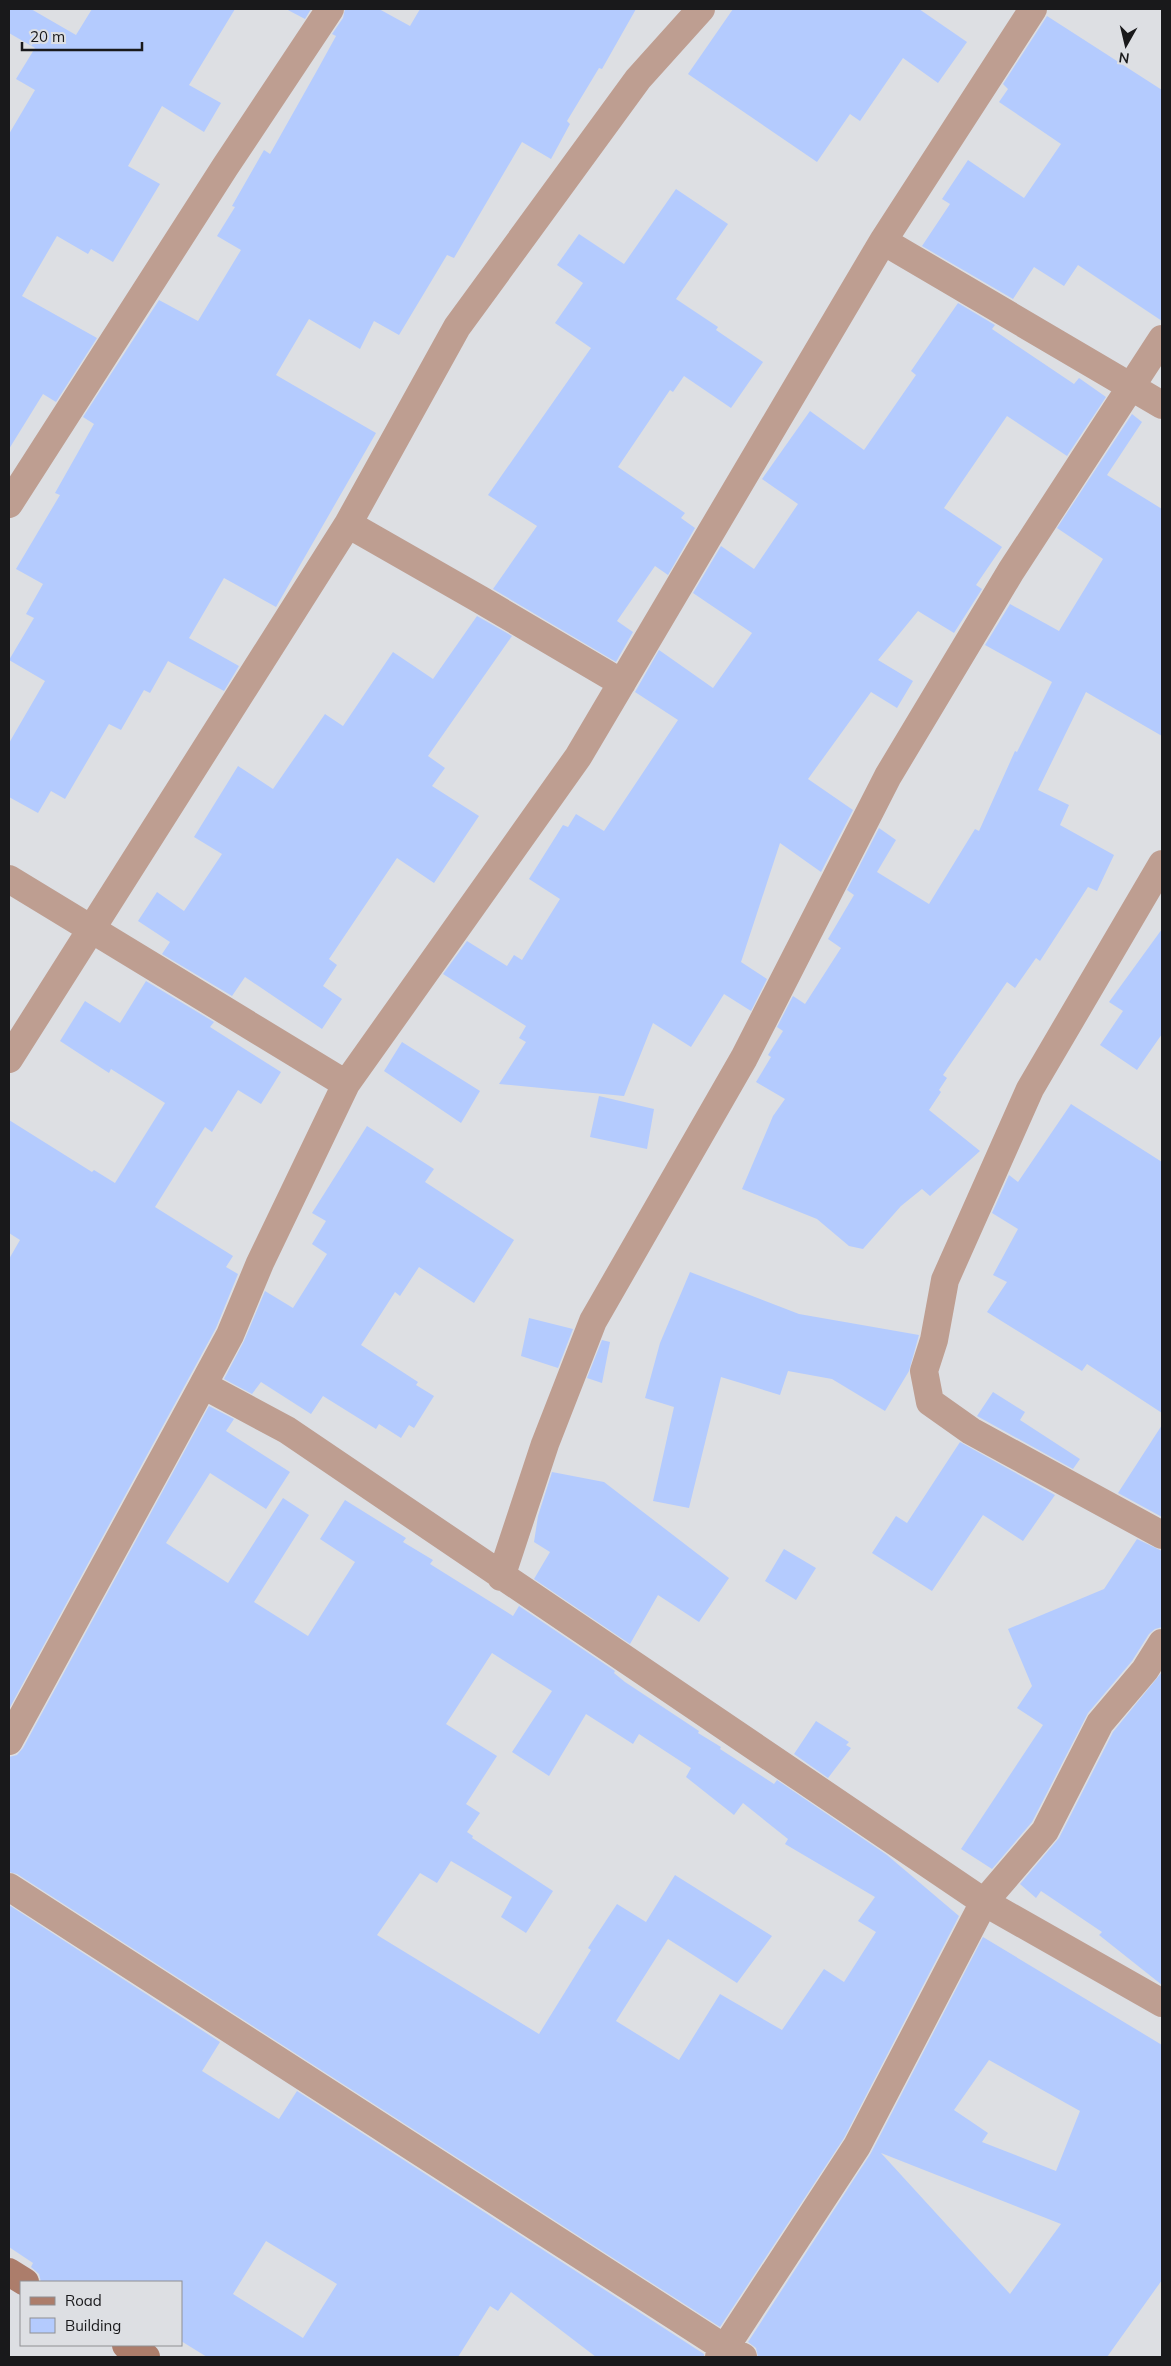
<svg xmlns="http://www.w3.org/2000/svg" width="1171" height="2366" viewBox="0 0 1171 2366" font-family="Mulish,sans-serif">
	<style>
		.building { fill: #b4cbfe; fill-rule: evenodd }
		.lines { fill: none; stroke-linecap: round; stroke-linejoin: round }
		.street { stroke: #be9e91; stroke-width: 28 }
		.secondary { stroke: #ac7d6b; stroke-width: 28 }
	</style>
	<rect width="100%" height="100%" fill="#dddfe3"/>
	<path class="building" d="M9,9h22l45,26 16,-26h143l-46,76 32,18 -17,29 -42,-26 -34,60 32,18 -47,78 -22,-13 -3,5 -31,-18 -35,60 75,42 -41,64 -13,-8 -34,55v-315l26,-44 -19,-11 19,-31 -26,-15z
		M286,9h25l-6,10z
		M345,9h34l31,17 10,-17h216l-34,60 -3,-1 -32,53 3,3 -19,35 -29,-17 -68,116 -7,-3 -48,80 -25,-14 -14,28 -51,-30 -33,56 100,58 -100,174 -52,-29 -35,60 50,28 -15,25 -56,-30 -18,32 -6,-3 -23,40 -12,-6 -44,75 -14,-8 -13,22 -29,-16v-54l36,-62 -36,-21 25,-42 -8,-4 17,-30 -27,-15 44,-74 -5,-2 39,-69 -11,-7 76,-117 39,21 43,-71 -24,-14 18,-29 -3,-1 32,-56 6,4 49,-87 17,-31 -4,-2 11,-16z
		M733,9h186l48,33 -29,41 -35,-25 -43,63 -10,-7 -33,48 -129,-88z
		M1047,16l115,74v231l-84,-56 -14,21 -30,-19 -21,32 -91,-53 28,-42 -8,-5 26,-39 56,38 37,-54 -62,-42 9,-13 -5,-5z
		M676,189l52,35 -52,75 42,28 -2,3 47,32 -32,46 -47,-32 -11,16 -3,-2 -52,77 67,46 -4,5 14,10 -27,47 -13,-9 -38,55 16,11 -17,30 -123,-73 44,-63 -49,-31 103,-147 -36,-25 28,-40 -26,-18 22,-31 45,30z
		M958,303l37,22 -3,4 82,55 5,-6 27,19 -39,59 -60,-40 -63,92 58,39 -26,38 6,4 -28,44 -36,-22 -40,49 35,21 -16,27 -26,-16 -63,87 45,31 -32,62 -41,-29 -39,119 26,17 -16,32 -27,-17 -33,53 -38,-24 -29,73 -125,-12 27,-42 -7,-4 7,-12 -83,-52 24,-33 40,25 7,-11 8,5 38,-61 -31,-20 34,-54 5,2 8,-13 28,17 74,-111 -43,-28 24,-42 54,38 39,-55 -59,-40 28,-47 33,23 44,-65 -36,-25 48,-68 54,39 52,-75 -5,-4z
		M1132,414l10,8 -35,53 55,34v227l-76,-44 -48,98 31,15 -9,20 54,30 -17,36 -9,-4 -48,74 -4,-3 -21,30 -8,-6 -64,93 4,3 -8,12 2,2 -12,18 51,41 -50,45 -8,-7 -21,17 -38,43 -14,-3 -32,-27 -75,-30 31,-73 12,-17 -29,-17 15,-25 -3,-2 15,-24 -6,-4 16,-31 12,8 36,-56 -13,-9 26,-44 -7,-5 32,-62 17,12 -19,32 52,32 46,-75 4,2 36,-80 2,1 35,-70 -67,-37 25,-41 49,27 44,-72 -46,-31z
		M477,616l35,20 -84,120 17,12 -13,18 47,30 -45,67 -37,-25 -68,101 8,6 -14,21 19,13 -20,30 -77,-52 -13,19 -70,-42 8,-12 -32,-21 19,-29 27,19 38,-57 -28,-17 44,-71 35,23 52,-75 18,12 50,-74 40,27z
		M1162,929v105l-25,36 -37,-25 23,-34 -14,-9z
		M146,981l68,41 -4,5 71,45 -20,32 -23,-14 -26,42 -7,-5 -50,80 78,49 -7,11 12,7 -22,54 -207,381v-450l11,-19 -11,-7v-113l83,52 2,-2 21,13 50,-80 -54,-34 -2,4 -49,-32 25,-40 35,22z
		M402,1042l78,49 -19,32 -77,-52z
		M599,1096l55,13 -7,40 -57,-12z
		M1071,1104l91,58v251l-75,-49 -5,7 -95,-59 20,-30 -14,-7 25,-46 -26,-16 17,-38 9,7z
		M367,1126l67,43 -9,13 89,58 -40,63 -55,-36 -19,29 -5,-4 -34,53 57,37 -2,3 18,11 -20,32 -5,-3 -8,13 -22,-14 -3,5 -53,-33 -12,18 -50,-32 -9,12 -28,-15 20,-38 21,-50 28,17 34,-54 -15,-10 14,-23 -14,-8z
		M690,1272l109,42 120,21 -10,36 -24,40 -53,-32 -44,-8 -8,24 -59,-18 -32,131 -36,-7 21,-94 -29,-9 15,-55z
		M529,1318l44,11 -15,39 -37,-12z
		M602,1340l8,2 -8,41 -15,-5z
		M993,1392l32,20 -5,8 60,39 -7,10 -96,-53z
		M209,1406l25,13 -8,12 64,41 -24,37 -56,-36 -44,70 62,40 55,-85 26,17 -55,87 54,34 47,-74 -35,-23 25,-39 61,38 -3,4 30,18 -3,4 83,52 6,-10 96,65 -1,2 11,9 74,49 -1,2 23,14 -1,2 54,35 3,-4 110,75 72,61 -115,222 -124,189 -703,-453 -8,-2v-115l8,-2 6,-7zM492,1653l60,38 -40,61 37,24 37,-62 47,30 6,-10 52,34 -5,9 48,38 9,-12 45,36 -3,5 90,53 -17,24 18,11 -32,50 -20,-13 -42,61 -62,-36 -41,66 -63,-39 52,-82 69,44 35,-47 -97,-61 -29,47 -29,-18 -29,44 3,2 -52,84 -162,-99 43,-62 17,10 14,-22 61,36 -11,20 25,16 27,-42 -81,-53 1,-2 -6,-4 13,-19 -14,-9 31,-48 -51,-32z
		M1162,1425v92l-44,-24z
		M960,1442l95,53 -32,46 -40,-26 -51,76 -60,-38 24,-37 11,7z
		M552,1472l52,10 125,96 -30,44 -41,-27 -28,49 -96,-65 16,-27 -16,-10 4,-26z
		M1137,1539l25,12v76l-7,2 -6,5 -17,27 -44,52 -56,109 -40,47 -31,-20 82,-124 -26,-17 15,-22 -24,-57 96,-40z
		M784,1549l32,19 -20,32 -31,-19z
		M1162,1672v313l-63,-50 3,-3 -61,-41 -5,7 -16,-14 39,-46 54,-106z
		M816,1721l33,21 -3,3 5,3 -23,30 -34,-24z
		M9,1905l211,137 -18,29 77,48 18,-28 407,263v3h-108l-85,-65 -13,19 -8,-5 -32,51h-251l-26,-16v-59h-140l-2,-8 -8,-7 2,-4 -24,-16zM266,2241l71,43 -34,54 -70,-44z
		M983,1937l179,108v235l-55,77h-349l-2,-9 -8,-6 123,-189zM989,2060l91,51 -24,60 -74,-29 6,-9 -34,-23zM881,2153l180,71 -51,70z"/>
	<g class="lines">
		<path class="street" d="M1033,9l-150,232 279,164
			M883,241l-305,516 -232,327 -86,179 -30,72 -27,50 84,45 697,472 178,101
			M9,504l216,-337 105,-158
			M348,524l133,76 141,83
			M1162,864l-132,225 -85,191 -11,60 -10,31 6,31 41,29 191,104
			M9,879l337,205
			M9,1059l339,-535 109,-197 181,-248 63,-70
			M501,1577l44,-133 48,-123 151,-263 144,-282 123,-205 151,-232
			M9,1741l194,-356
			M9,1887l717,462 17,8
			M719,2357l138,-211 127,-244 61,-71 55,-108 45,-53 17,-27"/>
		<path class="secondary" d="M9,2272l16,10
			M126,2345l20,12"/>
	</g>
	<rect width="1171" height="2366" fill="none" stroke="#19191b" stroke-width="20"/>
	<rect x="20" y="2281" width="162" height="65" fill="#dddfe3" stroke="#8f9093"/>
	<rect x="30" y="2297" width="25" height="8" fill="#ac7d6b" stroke="#8f9093"/>
	<text x="65" y="2306" font-size="15" fill="#19191b">Road</text>
	<rect x="30" y="2318" width="25" height="15" fill="#b4cbfe" stroke="#8f9093"/>
	<text x="65" y="2331" font-size="15" fill="#19191b">Building</text>
	<g transform="translate(1126 45) rotate(188)" stroke="#dddfe3" stroke-width="4" paint-order="stroke">
	<path d="M0-4L9 19L0 12L-9 19Z" fill="#19191b"/>
	<text y="-8" font-size="14" font-weight="bold" text-anchor="middle" fill="#19191b">N</text>
	</g>
	<path d="M22 42v8h120v-8" fill="none" stroke="#19191b" stroke-width="2.5"/>
	<text x="30" y="42" font-size="15" fill="#19191b" stroke="#dddfe3" stroke-width="4" paint-order="stroke">20 m</text>
</svg>
